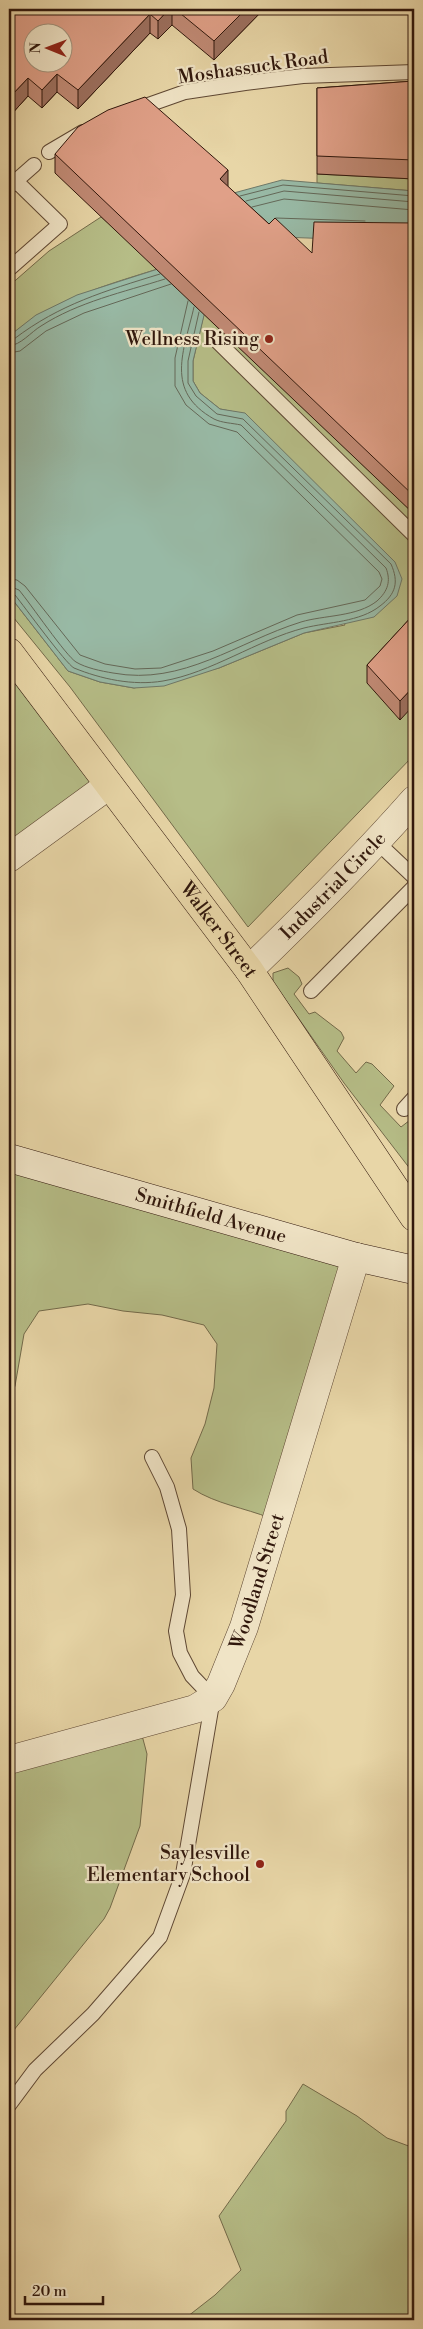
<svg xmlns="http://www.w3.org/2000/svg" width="423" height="2329" viewBox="0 0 423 2329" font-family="'Libre Bodoni',serif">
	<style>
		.green { fill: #b6bd87; stroke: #736a4a }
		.water { fill: #98b9a5; stroke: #6e7868 }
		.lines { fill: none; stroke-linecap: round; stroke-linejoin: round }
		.shore { stroke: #646858; stroke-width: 1 }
		.service-casing { stroke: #5e4733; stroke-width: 16 }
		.minor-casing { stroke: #5e4733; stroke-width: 29 }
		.secondary-casing { stroke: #30170c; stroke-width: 29 }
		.primary-casing { stroke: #30170c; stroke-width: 29 }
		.service { stroke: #f0e4c6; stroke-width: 14 }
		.minor { stroke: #f0e4c6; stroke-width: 28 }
		.secondary { stroke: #f0e4c6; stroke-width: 28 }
		.primary { stroke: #e8d6a7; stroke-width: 28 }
		.wall { fill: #c18a75; stroke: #30170c }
		.shaded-wall { fill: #9d705f; stroke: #30170c }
		.building { fill: #e0a088; stroke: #30170c; fill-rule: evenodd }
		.poi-dot { fill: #8f2418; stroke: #f0e4c6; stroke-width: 2 }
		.labels { text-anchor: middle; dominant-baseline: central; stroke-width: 4.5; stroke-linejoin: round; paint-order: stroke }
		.street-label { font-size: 19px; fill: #30170c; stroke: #f0e4c6 }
		.poi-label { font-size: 19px; fill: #30170c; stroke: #f0e4c6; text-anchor: end }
	</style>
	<rect width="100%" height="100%" fill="#e8d6a7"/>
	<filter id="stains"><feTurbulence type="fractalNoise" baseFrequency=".004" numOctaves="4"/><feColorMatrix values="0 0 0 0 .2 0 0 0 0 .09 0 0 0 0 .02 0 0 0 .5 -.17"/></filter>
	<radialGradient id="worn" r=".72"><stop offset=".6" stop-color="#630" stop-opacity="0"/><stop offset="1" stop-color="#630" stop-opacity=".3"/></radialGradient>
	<path class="green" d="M317,174l97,5v12l-97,-8z
		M101,217l60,51c-58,18 -102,30 -152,68v-50l40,-35z
		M204,314l210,200v241l-166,172 -178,-240 -61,-75v-17l59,76 32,11 34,6 85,-20 85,-35 41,-8 -100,-211 -25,-5 -20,-16 -7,-12v-20z
		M9,645l98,133 -98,84z
		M288,968l11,9 3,7 -8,10 15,20 6,-2 26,20 3,6 -7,13 19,22 10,-11 6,2 22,22 -14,19 21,22 13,-10v57l-70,-91 -71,-101v-9z
		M9,1152l335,99 -74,267c-25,-10 -54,-14 -77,-29l-2,-31 14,-34 9,-36 3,-44 -13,-19 -42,-10 -39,-4 -35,-7 -49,7 -15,23 -9,52 -6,13z
		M140,1728l7,26 -7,72 -30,82 -6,11 -95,117v-278z
		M303,2084l54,32 30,22 27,10v172h-231l32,-25 26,-25 -22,-54 67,-95v-10z"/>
	<path class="water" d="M282,180l132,11v51l-133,-5 -74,66 -14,58v20l7,12 20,16 25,4 150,149 7,17 -5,17 -23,21 -70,16 -85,35 -55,18 -30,2 -34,-6 -32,-11 -59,-76v-259l27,-21 41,-20 84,-27 69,-74z"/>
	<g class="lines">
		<path class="shore" d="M240,196l43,-11 131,11
			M246,201l38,-10 130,11
			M252,207l32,-8 130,11
			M276,218l89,3
			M9,340l5,-1c46,-35 91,-48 146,-65
			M9,346c12,-1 22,-14 32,-20 37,-24 83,-34 124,-47
			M9,353l11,-2 26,-20 38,-18 87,-29
			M9,579l8,1 8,6 55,69 25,9 30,5 26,-1 52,-17 84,-36 68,-15 15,-14 2,-7 -3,-7 -142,-140 -28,-8 -23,-19 -11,-19v-28l13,-57
			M9,586l10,4c11,13 47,66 57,72 10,6 25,9 37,11 70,13 124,-31 188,-51 23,-7 56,-5 76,-21 11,-10 14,-20 9,-33l-145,-143c-9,-2 -19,-2 -27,-6 -50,-28 -30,-68 -20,-112
			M9,593l6,2c9,11 51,69 59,73 27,11 59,18 89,13 48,-8 94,-41 141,-53 24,-6 56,-6 76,-22 16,-12 19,-24 11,-42l-148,-145 -26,-5 -21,-18 -8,-13v-22l11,-49"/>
		<g class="service-casing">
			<path id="service" d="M134,110l51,-18 60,-9 58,-7 111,-4
				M49,152l34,-20
				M9,187l25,-22
				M9,269l51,-45 -44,-43
				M218,342l196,193
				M377,842l37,35
				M311,991l103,-104
				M404,1109l10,-11
				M9,2105l26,-35 58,-56 67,-77 23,-63 30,-176 -21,-22 -12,-23 -4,-22 7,-36 -4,-66 -12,-42 -15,-30"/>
		</g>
		<g class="minor-casing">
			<g id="minor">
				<path d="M9,858l100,-73"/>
				<path id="s1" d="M249,970c57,-55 113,-111 165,-170"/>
				<path id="s2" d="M9,1760l186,-51 18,-11 8,-14 23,-57 112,-370"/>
			</g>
		</g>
		<g class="secondary-casing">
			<g id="secondary">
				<path id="s3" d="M9,1158l347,99 58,13"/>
			</g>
		</g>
		<g class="primary-casing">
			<g id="primary">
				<path id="s4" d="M9,652l240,318 165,247"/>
			</g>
		</g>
		<use href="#service" class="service"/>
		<use href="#minor" class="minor"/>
		<use href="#secondary" class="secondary"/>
		<use href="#primary" class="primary"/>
	</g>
	<path class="wall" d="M9,9h255l-50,51 -42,-35 -14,14 -8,-6 -72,76 -21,-17 -15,16 -14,-12 -19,21z
		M414,81v98l-97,-5v-86z
		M55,154l173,33 41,37 43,29 102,-30v291l-359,-341z
		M414,614l-14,106 -33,-37v-18z"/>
	<path class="shaded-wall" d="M169,9h3v16l-14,14v-18z
		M246,9h18l-50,51v-19z
		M150,14v19l-72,76v-19z
		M57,74v18l-15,16v-18z
		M28,78v18l-19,21v-19z
		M228,170v18l-8,-9z
		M414,686v19l-14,15v-19z"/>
	<path class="building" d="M9,9h160l-11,12 -8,-7 -72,76 -21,-16 -15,16 -14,-12 -19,20zM32,32h30v30h-30z
		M175,9h71l-32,32z
		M414,81v79l-97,-4v-68z
		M145,97l83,73 -8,9 49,45 6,-6 37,35 2,-31 100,1v273l-359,-342 23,-27 30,-17z
		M414,614v72l-14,15 -33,-36z"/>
	<g class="poi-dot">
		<circle cx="269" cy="339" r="5"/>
		<circle cx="260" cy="1864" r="5"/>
	</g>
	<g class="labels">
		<g class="street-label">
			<text transform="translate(253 67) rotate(-8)">Moshassuck Road</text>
			<text stroke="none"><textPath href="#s1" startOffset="119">Industrial Circle</textPath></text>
			<text stroke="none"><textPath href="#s4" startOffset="348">Walker Street</textPath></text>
			<text stroke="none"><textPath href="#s3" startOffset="210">Smithfield Avenue</textPath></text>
			<text stroke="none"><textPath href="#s2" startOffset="339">Woodland Street</textPath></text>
		</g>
		<g class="poi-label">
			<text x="259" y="339">Wellness Rising</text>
			<text x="250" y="1853">Saylesville<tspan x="250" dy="22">Elementary School</tspan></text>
		</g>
	</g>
	<rect width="423" height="2329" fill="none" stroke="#e8d6a7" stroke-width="30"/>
	<rect x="10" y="10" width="403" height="2309" fill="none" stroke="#30170c" stroke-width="2.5"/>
	<rect x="15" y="15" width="393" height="2299" fill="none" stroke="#30170c"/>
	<g transform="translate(48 48) rotate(271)"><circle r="24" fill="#f0e4c6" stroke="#a3927c"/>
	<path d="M0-4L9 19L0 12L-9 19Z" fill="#8f2418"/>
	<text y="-8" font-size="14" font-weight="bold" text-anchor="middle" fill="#30170c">N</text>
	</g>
	<path d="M25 2296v8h78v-8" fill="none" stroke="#30170c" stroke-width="2.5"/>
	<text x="32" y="2296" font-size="15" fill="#30170c" stroke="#f0e4c6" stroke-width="4" paint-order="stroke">20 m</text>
	<rect width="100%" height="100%" filter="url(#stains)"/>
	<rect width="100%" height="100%" fill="url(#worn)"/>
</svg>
